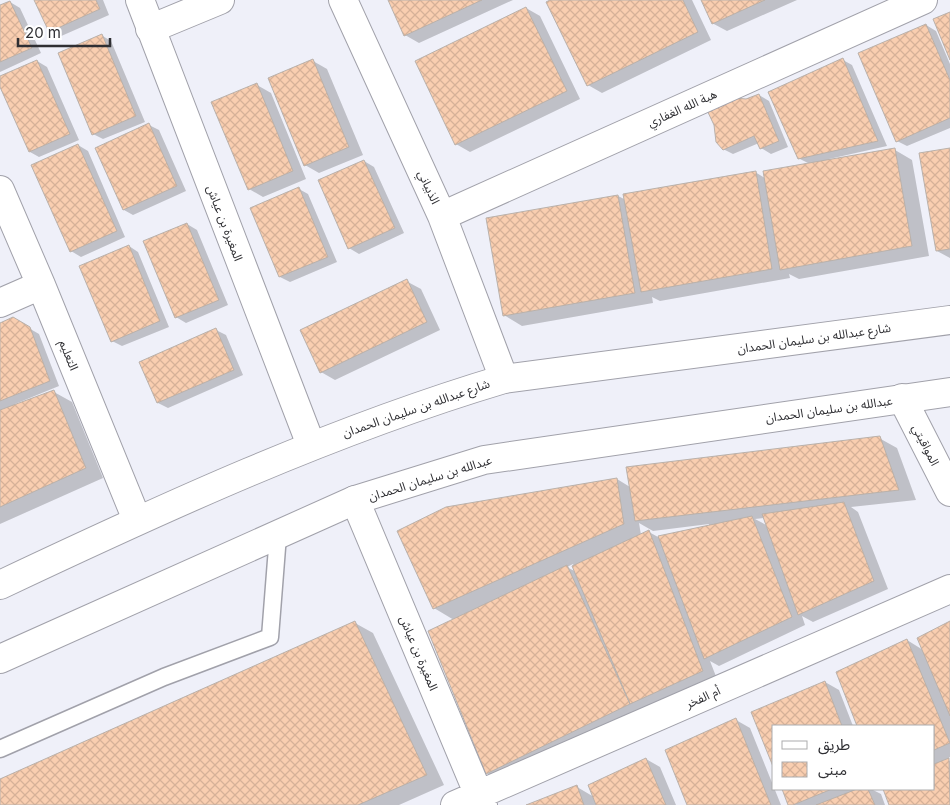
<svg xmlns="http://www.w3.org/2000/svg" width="950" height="805" viewBox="0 0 950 805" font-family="Inter,'Noto Sans Arabic',sans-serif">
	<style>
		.shadow { fill: #0003; fill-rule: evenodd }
		.building { fill: url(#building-cross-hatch); stroke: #b9b1ab }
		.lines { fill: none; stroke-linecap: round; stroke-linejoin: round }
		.service-casing { stroke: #a1a1aa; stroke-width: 19 }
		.minor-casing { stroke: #a1a1aa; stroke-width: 30 }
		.tertiary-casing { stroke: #a1a1aa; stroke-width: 30 }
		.service { stroke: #fff; stroke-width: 16 }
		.minor { stroke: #fff; stroke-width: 28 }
		.tertiary { stroke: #fff; stroke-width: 28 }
		.labels { text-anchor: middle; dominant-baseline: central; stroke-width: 4; stroke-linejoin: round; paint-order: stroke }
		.street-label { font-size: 12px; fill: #2f2f33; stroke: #fff }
	</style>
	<defs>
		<pattern id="building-cross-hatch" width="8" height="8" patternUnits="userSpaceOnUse" patternTransform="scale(1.25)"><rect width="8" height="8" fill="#f9ceb0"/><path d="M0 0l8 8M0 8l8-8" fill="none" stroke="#d6b198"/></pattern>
	</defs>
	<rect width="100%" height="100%" fill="#eff0f9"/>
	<path class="shadow" d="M36,0h67l6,15 -50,22 -9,-6z
		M390,0h123l-94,43 -14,-8z
		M553,0h139l19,40 -109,53 -14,-8z
		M702,0h95l-70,31 -15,-8z
		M10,2l10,6 21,45 -41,19v-65z
		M526,8l14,8 40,83 -110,53 -14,-8z
		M926,25l10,6 14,33v64l-43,18 -10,-5z
		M101,35l10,6 34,81 -42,17 -10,-5z
		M843,60l9,5 35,81 -58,13v2l66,-11 17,10 17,96 -130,23 -10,-5 1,4 -130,23 -8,-4 1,6 -131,23 -18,-11 114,-119 8,4 129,-28 10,6 45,-14 -12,-6z
		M37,61l10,6 32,73 -40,17 -9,-5 -30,-68v-6z
		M313,61l14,8 36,86 -44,18 -14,-8z
		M257,85l14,8 35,86 -43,18 -14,-8z
		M759,95l10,6 19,46 -17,7 -10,-6 -2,-5 -26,11 -10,-5 23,-48z
		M149,125l10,5 27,61 -53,24 -9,-5z
		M78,145l10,6 37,86 -44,20 -10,-6z
		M950,149v109l-13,-7z
		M364,161l10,6 30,66 -45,21 -10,-6z
		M299,189l9,5 29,68 -47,20 -10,-5 -29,-68z
		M187,224l10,6 31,75 -42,18 -10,-6z
		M129,246l9,6 31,75 -47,19 -10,-5z
		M406,281l15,8 19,41 -105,50 -14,-8z
		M13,319l26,15 20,52 -44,18 1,2 38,-14 18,10 31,76 -103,46v-200z
		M216,330l10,5 17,40 -75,33 -10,-5 -17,-40z
		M879,438l18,10 19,52 -65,7 7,5 30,77 -75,33 -11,-6 3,9 -86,41 -9,-5 7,18 -212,104 -18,-10 -33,-153 -20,-12 183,-129 13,8zM764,518l4,8 -13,-7zM639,523l14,8 56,-7v2l-51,11 -9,-5 -8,3zM573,564l3,8 -9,-5z
		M355,623l18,10 71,152 -45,20h-399v-24z
		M950,623v134l-3,2 3,2v44h-60l-6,-16h50v-63h-75l-22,-53 70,-33 16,10z
		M825,682l14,8 14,36h-79l-22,-13z
		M736,720l14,8 31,77h-93z
		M646,759l14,8 16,38h-147l48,-18 17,10z
		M783,789h88l10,5 4,11h-96z"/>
	<path class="building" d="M34,0h62l4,9 -51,23z
		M388,0h94l-78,36z
		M550,0h133l15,32 -111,54 -41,-84z
		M701,0h64l-53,24z
		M10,1l22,47 -32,14v-57z
		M526,7l41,84 -112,54 -40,-84z
		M950,12v48l-17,-41z
		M926,24l24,56v38l-54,24 -38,-89z
		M102,34l34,82 -44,19 -34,-82z
		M843,58l35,83 -80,18 -30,-67z
		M313,59l36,88 -45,19 -36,-88z
		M37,60l33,74 -41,18 -29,-65v-11z
		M257,83l36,88 -45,19 -37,-88z
		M759,94l20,47 -19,8 -6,-13 -31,14 -7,-8 -2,-17 -9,-19 20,-9 21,2z
		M149,123l28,63 -54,24 -28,-62z
		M78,144l39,87 -47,21 -39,-87z
		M895,148l17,98 -132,24 -17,-99z
		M950,148v101l-14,2 -17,-98z
		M364,160l31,68 -47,21 -30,-69z
		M756,171l16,98 -131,23 -18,-98z
		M299,187l29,70 -49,20 -29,-69z
		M618,195l17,98 -132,23 -17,-98z
		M187,223l32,77 -44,18 -32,-77z
		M129,245l31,76 -49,21 -32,-76z
		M407,279l20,43 -107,51 -20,-43z
		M13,317l17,10 20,54 -50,20v-78z
		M216,328l18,42 -77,33 -18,-41z
		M54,390l32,78 -86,39v-97z
		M880,436l19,54 -264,31 -9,-54z
		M617,478l7,46 -191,85 -36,-78 49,-24z
		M844,502l30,79 -76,34 -36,-101z
		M752,516l40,101 -88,42 -46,-123z
		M649,530l54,141 -73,33 -58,-138z
		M567,565l63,139 -144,70 -58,-143z
		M355,621l72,154 -69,30h-358v-26z
		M950,621v95l-33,-78z
		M907,639l43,104 -16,7v-24h-77l-21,-54z
		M825,681l17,45h-68v43l-23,-57z
		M736,718l35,87h-84l-22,-55z
		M646,758l20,47h-70l-8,-20z
		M949,758l1,47h-61l-6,-16h51v-25z
		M577,785l7,20h-58z
		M782,789h50l-39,16h-5z
		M857,789h11l7,16h-59z"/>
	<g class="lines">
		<g class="service-casing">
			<path id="service" d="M0,749l164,-72 106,-40 8,-102"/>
		</g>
		<g class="minor-casing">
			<path id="minor" d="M140,0l171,445
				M343,0l99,216 62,163
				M150,29l70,-29
				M0,190l41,95 96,235
				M442,216l481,-216
				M0,303l41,-18
				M902,398l48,94
				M355,500l128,305
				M455,805l495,-216"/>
		</g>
		<g class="tertiary-casing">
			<path id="tertiary" d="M0,585c165,-78 330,-154 504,-206l446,-59
				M0,659l355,-159 129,-40 466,-68"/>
		</g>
		<use href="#service" class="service"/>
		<use href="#minor" class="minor"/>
		<use href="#tertiary" class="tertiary"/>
	</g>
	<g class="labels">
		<g class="street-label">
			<text transform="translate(682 108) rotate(-24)">هبة الله الغفاري</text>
			<text transform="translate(429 187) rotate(65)">الذبياني</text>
			<text transform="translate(225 223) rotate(69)">المغيرة بن عياش</text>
			<text transform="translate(814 338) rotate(-8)">شارع عبدالله بن سليمان الحمدان</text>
			<text transform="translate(69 355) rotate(68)">التعليم</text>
			<text transform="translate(416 408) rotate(-19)">شارع عبدالله بن سليمان الحمدان</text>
			<text transform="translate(829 409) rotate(-8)">عبدالله بن سليمان الحمدان</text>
			<text transform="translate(926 445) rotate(63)">المواقيتي</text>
			<text transform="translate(430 478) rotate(-17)">عبدالله بن سليمان الحمدان</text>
			<text transform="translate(419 653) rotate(67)">المغيرة بن عياش</text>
			<text transform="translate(703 697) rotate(-24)">أم الفخر</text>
		</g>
	</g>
	<rect x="772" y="725" width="162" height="65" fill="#ffffff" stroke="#acacad"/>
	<rect x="782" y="741" width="25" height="8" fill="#ffffff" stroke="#acacad"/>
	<text x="818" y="750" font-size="15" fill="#2f2f33">طريق</text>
	<rect x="782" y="762" width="25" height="15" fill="url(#building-cross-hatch)" stroke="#acacad"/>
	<text x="818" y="775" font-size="15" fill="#2f2f33">مبنى</text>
	<path d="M18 38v8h92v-8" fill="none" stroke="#2f2f33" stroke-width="2.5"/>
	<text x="25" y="38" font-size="15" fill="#2f2f33" stroke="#ffffff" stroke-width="4" paint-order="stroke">20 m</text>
</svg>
